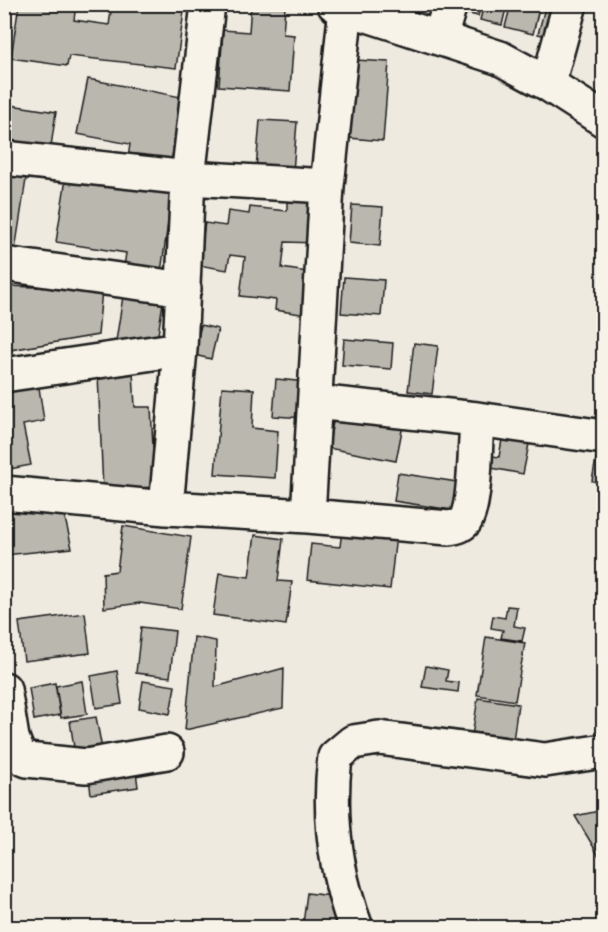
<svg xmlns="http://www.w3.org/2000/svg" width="608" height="932" viewBox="0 0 608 932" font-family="Mali,sans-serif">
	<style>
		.building { fill: #bab7af; stroke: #1c1c1c; stroke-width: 1.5 }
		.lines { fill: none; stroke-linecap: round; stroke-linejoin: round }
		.minor-casing { stroke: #1c1c1c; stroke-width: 38 }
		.minor { stroke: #f7f3e8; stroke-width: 33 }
	</style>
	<rect width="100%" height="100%" fill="#eeeae0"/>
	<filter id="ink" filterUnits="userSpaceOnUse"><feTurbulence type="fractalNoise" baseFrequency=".0167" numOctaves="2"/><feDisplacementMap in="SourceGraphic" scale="12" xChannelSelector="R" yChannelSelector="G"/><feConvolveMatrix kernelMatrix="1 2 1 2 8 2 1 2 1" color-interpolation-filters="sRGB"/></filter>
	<g filter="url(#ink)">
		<path class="building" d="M19,4h57l-2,16 35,5 3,-21h73l-9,64 -107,-12 -2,10 -56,-8z
			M251,4l34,3 -2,27 11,1 -4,56 -71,-5 4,-56 26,2z
			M457,4h24l-3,12 -22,-5z
			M484,4h23l-5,21 -22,-5z
			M511,4h29l-7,30 -28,-7z
			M546,4h13l-9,33 -12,-3z
			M355,60l34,2 -6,79 -34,-3z
			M88,79l93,18 -10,67 -43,-6 2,-14 -53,-10z
			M4,104l52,8 -6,41 -46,-7z
			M260,120l37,2 -4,50 -37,-3z
			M4,170l23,3 -13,84 -10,-1z
			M67,172l106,16 -12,84 -37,-5 2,-14 -70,-11z
			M287,198l32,2 -2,43 -32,-1 -3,26 32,5 -7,42 -32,-5 1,-10 -36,-4 5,-39 -15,-2 -3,15 -29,-5 7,-42 21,3 2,-15 21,3 1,-7 37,4z
			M352,205l31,2 -3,39 -31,-3z
			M344,277l40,3 -3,36 -40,-3z
			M4,286l98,3 -4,46 -94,16z
			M124,290l40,6 -8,51 -40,-6z
			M201,325l17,4 -7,30 -17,-4z
			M344,339l49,4 -2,26 -49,-4z
			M414,343l24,3 -6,48 -24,-3z
			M133,372l2,35h16l4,80 -52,3 -5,-116z
			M276,379l31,3 -2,36 -32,-2z
			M38,381l6,40 -21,4 8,40 -27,5v-83z
			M222,387l32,2 -2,39 26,3 -3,47 -60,-4z
			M335,412l68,13 -7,36 -68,-13z
			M503,434l27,5 -7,35 -32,-6 2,-12 6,1z
			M597,453l7,1v29l-12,-2z
			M398,473l59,9 1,29 -64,-10z
			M4,503l59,7 9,38 -67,7z
			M123,526l68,11 -10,72 -41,-6 -36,5 -1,-35 14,-2z
			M342,529l54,6 -6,54 -83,-9 4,-36 29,3z
			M255,535l28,4 -5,42 14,1 -6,43 -73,-10 6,-42 30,4z
			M507,606l10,1 -3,19 11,2 -3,13 -21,-3 2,-8 -12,-2 2,-12 12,2z
			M85,613l5,40 -66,8 -5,-39z
			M141,627l34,4 -5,46 -34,-4z
			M194,637l22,4 -1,46 69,-19 -1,40 -98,22z
			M486,637l39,6 -10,58 -38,-6z
			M426,666l22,4 -2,11 13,2 -1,9 -36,-5z
			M117,671l5,33 -26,4 -5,-32z
			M82,681l5,33 -26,4 -5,-32z
			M143,681l32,5 -5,28 -31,-6z
			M55,683l5,32 -26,5 -5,-32z
			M478,698l40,6 -5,37 -41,-5z
			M96,717l6,32 -27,5 -5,-33z
			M135,764l3,23 -47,7 -3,-23z
			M604,810v44l-5,2 -24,-40z
			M307,893l33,4 10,31h-40v-2l-7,-2z"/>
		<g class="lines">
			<g class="minor-casing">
				<path id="minor" d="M334,4l166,54 48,26 56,36
					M440,38l10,-34
					M548,84l22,-80
					M4,158l184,20 139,8
					M4,264l180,25
					M4,375l176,-26
					M315,402l162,17 127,18
					M4,493l162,15 142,8 141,12c6,-1 12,-2 16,-7 11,-17 10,-79 12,-102
					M166,508l14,-159 8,-171 20,-174
					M308,516l19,-330 19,-179
					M4,689l8,49 7,18 8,4 59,6 81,-14
					M356,928c-21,-56 -28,-113 -21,-171l18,-15 26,-4 166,22 59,-9"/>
			</g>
			<use href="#minor" class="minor"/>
		</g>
	</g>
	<rect width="608" height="932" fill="none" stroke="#f7f3e8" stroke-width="24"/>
	<rect x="12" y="12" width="584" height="908" fill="none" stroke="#1c1c1c" stroke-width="2" filter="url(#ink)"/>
</svg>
